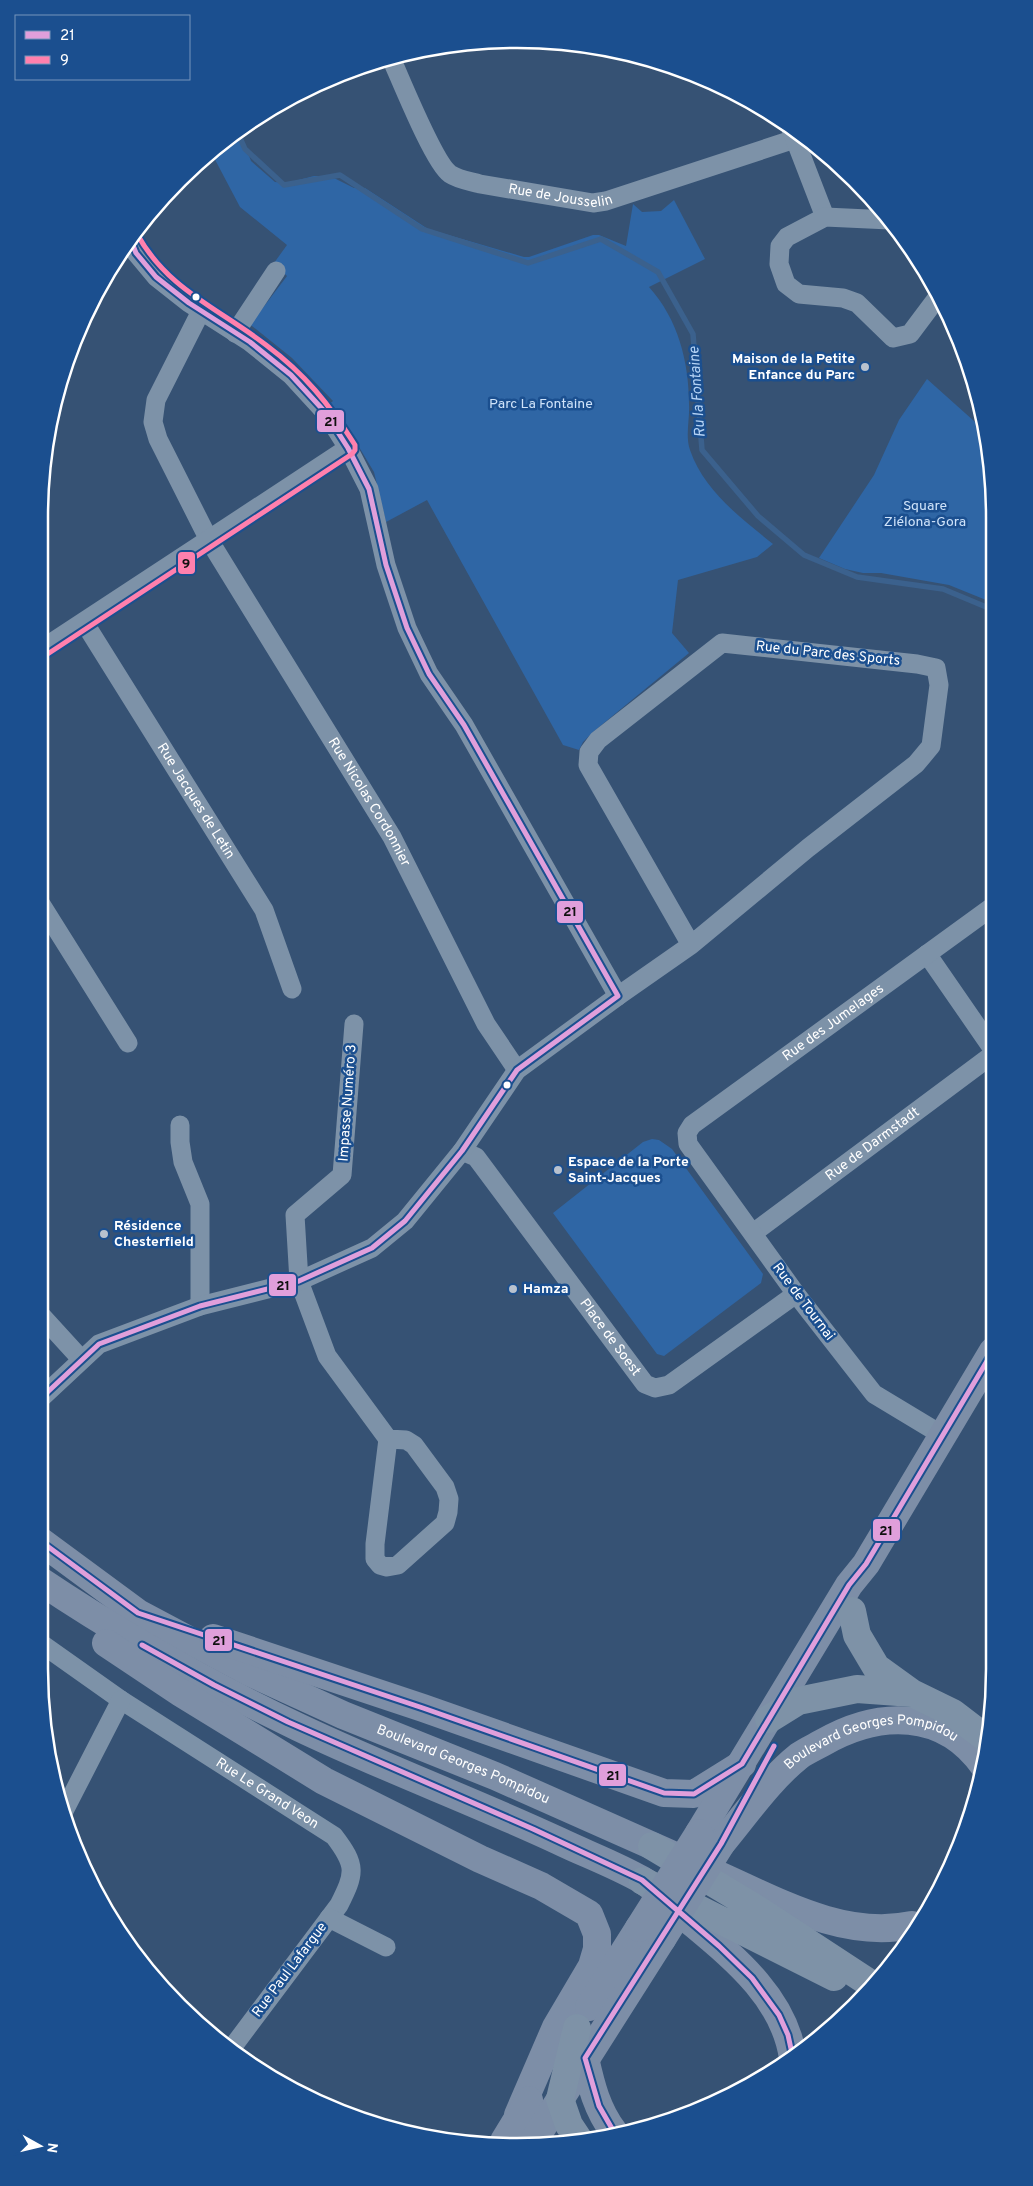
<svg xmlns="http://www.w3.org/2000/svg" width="1033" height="2186" viewBox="0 0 1033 2186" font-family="Overpass,sans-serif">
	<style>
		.green { fill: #2f66a5 }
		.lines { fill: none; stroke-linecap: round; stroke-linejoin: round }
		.stream { stroke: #3b618d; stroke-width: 5.5 }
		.street { stroke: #7d92a8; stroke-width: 19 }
		.primary { stroke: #7d8ea7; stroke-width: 28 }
		.highway { stroke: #7e92a7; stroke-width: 28 }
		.primary-bridge { stroke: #7d8ea7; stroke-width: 28 }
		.bus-1-casing { stroke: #1b4f8f; stroke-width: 9 }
		.bus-2-casing { stroke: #1b4f8f; stroke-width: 9 }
		.bus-1 { stroke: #e09fdb; stroke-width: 5 }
		.bus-2 { stroke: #ff80ad; stroke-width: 5 }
		.bus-dot { fill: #fff; stroke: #1b4f8f; stroke-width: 2 }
		.poi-dot { fill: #b9c2ce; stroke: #1b4f8f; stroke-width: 2 }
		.labels { text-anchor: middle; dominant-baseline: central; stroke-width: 5; stroke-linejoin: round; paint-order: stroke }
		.street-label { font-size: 14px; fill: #fff; stroke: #1b4f8f }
		.poi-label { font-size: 14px; font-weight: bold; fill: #fff; stroke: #1b4f8f; text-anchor: start }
		.park-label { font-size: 14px; fill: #cfe3fa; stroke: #1b4f8f }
		.water-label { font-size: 15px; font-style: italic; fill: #b5d3f5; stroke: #1b4f8f }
		.rim { fill: none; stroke: #fff; stroke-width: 2.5 }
		.line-badge { stroke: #1b4f8f; stroke-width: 2 }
		.pale-badge-label { font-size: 14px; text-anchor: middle; font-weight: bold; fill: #111 }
	</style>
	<rect width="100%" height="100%" fill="#365274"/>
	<path class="green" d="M239,129l12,32 24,21 12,1 27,-7h16l24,12h11l63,41 96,28h5l64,-22h6l27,11 7,-42 9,8 19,-1 13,-11 31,59 -56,28c29,32 40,75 40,117 1,15 -4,32 1,46 14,41 51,68 83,94l-16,13 -79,23 -6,53 17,20 -96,79 -10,10 -4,8 -16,-5 -136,-245 -41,22 -12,-50 -27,-45 -19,-22 5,-4 -41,-43 -45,-36 15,-13 25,-33 -13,-13 13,-18 -47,-38 -29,-55z
		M927,379l57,51 6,24 1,148 -42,-17 -68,-12h-18l-18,-4 -26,-11 55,-83 25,-55z
		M652,1139l7,1 13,9 91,125 -2,9 -97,73 -7,-2 -104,-141 90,-71z"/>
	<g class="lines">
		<path class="stream" d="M237,131l8,18 39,36 56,-10 82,54 106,34 73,-24 57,33 35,62 9,116 56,66 46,39 53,22 86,12 48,20"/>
		<g class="street">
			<path id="s1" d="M391,58c10,22 43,105 59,116 9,6 20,7 30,10l113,19 13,-2 198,-65"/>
			<path d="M791,129l34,88"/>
			<path d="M890,220l-65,-3 -38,20 -7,9 -1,18 7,20 13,10 44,4 14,5 36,35 17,-4 27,-36"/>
			<path d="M130,238l6,15 20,24 33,26 61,39 41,33 34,37 23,36 21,41 17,76 21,63 22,46 35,51 154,271"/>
			<path id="s2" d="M201,311l-45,89 -3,22 5,17 51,101 183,297 94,187 31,46"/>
			<path d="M235,333l41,-62"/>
			<path id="s3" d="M84,622l180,288 28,79"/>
			<path d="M39,651l309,-203"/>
			<path d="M39,901l89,142"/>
			<path d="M927,954l65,94"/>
			<path d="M354,1024l-12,151 -47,40 4,66 28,75 61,83 -13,105v15l5,6 7,2 11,-2 47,-42 3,-11 1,-13 -4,-12 -31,-42 -8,-5 -18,-1"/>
			<path d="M180,1125v17l3,20 17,42v102"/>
			<path id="s4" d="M462,1151l14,6 169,227 10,4 14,-3 127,-91"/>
			<path id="s5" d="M753,1233l239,-178"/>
			<path d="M39,1313l42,46"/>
			<path d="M39,1400l60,-56 101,-38 99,-25 73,-33 33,-27 57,-70 55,-81 101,-74 73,-51 117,-97 108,-84 15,-18 8,-61 -3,-17 -19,-4 -195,-21 -124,97 -9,12 -1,13 103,180"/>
			<path id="s6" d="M942,1435l-68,-41 -78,-100 -108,-150 -1,-11 5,-8 300,-218"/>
			<path id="s7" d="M39,1642l82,58 213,136c23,30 21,37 5,69l-108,144"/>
			<path d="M63,1813l58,-113"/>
			<path d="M329,1918l57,29"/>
		</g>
		<g class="primary">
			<path id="s8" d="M39,1540l99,73 111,59 94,43 152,61 178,79"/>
			<path d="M39,1580c82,55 169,104 259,147 86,41 175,74 261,114 27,13 57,24 83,39 15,9 29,24 42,36 45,38 100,79 109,142"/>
			<path d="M213,1638l210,70 241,85 30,1 48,-30"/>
			<path d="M106,1643l75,50 143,88 156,78 61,27 48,28 8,20v15l-5,17 -36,61 -38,88"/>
			<path d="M699,1833l150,-248 17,-21 127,-213"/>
			<path id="s9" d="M721,1844c25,-30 48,-64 78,-88 7,-5 16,-9 23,-13 57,-33 122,-34 162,23"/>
			<path d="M712,1872c62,27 130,68 200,53"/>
			<path d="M589,2007l50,-79"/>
			<path d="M585,2058c6,27 12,52 29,74"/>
			<path d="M504,2141l25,-41"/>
			<path d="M533,2142l129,-203"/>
		</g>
		<path class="highway" d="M852,1611l5,24 19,32 36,26 41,20 34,26
			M769,1719l29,-18 59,-12 55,4
			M652,1846l103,62 119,78
			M643,1881l191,96
			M577,2028l-17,71 9,26 12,18"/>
		<path class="primary-bridge" d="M639,1928l60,-95
			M662,1939l59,-95"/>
		<g class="bus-1-casing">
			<path id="bus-1" d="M39,1400l60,-56 101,-38 99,-25 73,-33 33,-27 57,-70 55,-81 101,-74 -154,-271 -35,-51 -22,-46 -21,-63 -17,-76 -21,-41 -23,-36 -34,-37 -41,-33 -61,-39 -33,-26 -20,-24 -6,-15
				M39,1540l99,73 285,95 241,85 30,1 48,-30 107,-179 17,-21 127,-213
				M142,1645l72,40 74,37 245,107 109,51 77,66 33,32 27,37 9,20 5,23
				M614,2132l-15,-26 -14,-48 136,-214 53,-98"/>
		</g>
		<g class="bus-2-casing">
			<path id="bus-2" d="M43,657l309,-203 3,-4v-5c-26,-41 -50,-71 -89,-100 -48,-37 -98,-55 -129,-111"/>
		</g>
		<use href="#bus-1" class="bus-1"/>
		<use href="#bus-2" class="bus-2"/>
	</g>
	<g class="bus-dot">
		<circle cx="196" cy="297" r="4.5"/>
		<circle cx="507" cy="1085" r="4.5"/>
	</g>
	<g class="poi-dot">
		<circle cx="865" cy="367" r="5"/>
		<circle cx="558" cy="1170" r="5"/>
		<circle cx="104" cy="1234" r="5"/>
		<circle cx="513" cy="1289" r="5"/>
	</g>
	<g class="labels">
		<g class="street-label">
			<text stroke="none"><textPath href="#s1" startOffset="244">Rue de Jousselin</textPath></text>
			<text transform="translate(828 654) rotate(6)">Rue du Parc des Sports</text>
			<text stroke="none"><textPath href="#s3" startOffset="211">Rue Jacques de Letin</textPath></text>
			<text stroke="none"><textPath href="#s2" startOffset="560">Rue Nicolas Cordonnier</textPath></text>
			<text stroke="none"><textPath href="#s6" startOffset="586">Rue des Jumelages</textPath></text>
			<text transform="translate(348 1103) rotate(-86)">Impasse Numéro 3</text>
			<text stroke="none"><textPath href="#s5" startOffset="149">Rue de Darmstadt</textPath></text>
			<text transform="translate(803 1302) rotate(53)">Rue de Tournai</text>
			<text stroke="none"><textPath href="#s4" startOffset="240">Place de Soest</textPath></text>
			<text stroke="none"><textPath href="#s9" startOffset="194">Boulevard Georges Pompidou</textPath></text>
			<text stroke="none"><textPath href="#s8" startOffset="482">Boulevard Georges Pompidou</textPath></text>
			<text stroke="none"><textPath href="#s7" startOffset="274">Rue Le Grand Veon</textPath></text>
			<text transform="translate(290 1970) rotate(-53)">Rue Paul Lafargue</text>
		</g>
		<g class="poi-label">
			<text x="855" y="359" text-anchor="end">Maison de la Petite<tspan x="855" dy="16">Enfance du Parc</tspan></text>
			<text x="568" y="1162">Espace de la Porte<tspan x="568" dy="16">Saint-Jacques</tspan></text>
			<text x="114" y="1226">Résidence<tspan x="114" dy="16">Chesterfield</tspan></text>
			<text x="523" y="1289">Hamza</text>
		</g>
		<g class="park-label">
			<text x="541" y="404">Parc La Fontaine</text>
			<text x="925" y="506">Square<tspan x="925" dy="16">Ziélona-Gora</tspan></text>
		</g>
		<g class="water-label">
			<text transform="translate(698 392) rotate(-94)">Ru la Fontaine</text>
		</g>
	</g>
	<path d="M0 0H1033V2186H0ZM517 48H517A469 469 0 0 1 986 517V1669A469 469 0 0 1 517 2138H517A469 469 0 0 1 48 1669V517A469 469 0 0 1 517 48Z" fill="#1b4f8f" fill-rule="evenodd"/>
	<path class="rim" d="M517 48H517A469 469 0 0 1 986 517V1669A469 469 0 0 1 517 2138H517A469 469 0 0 1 48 1669V517A469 469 0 0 1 517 48Z"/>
	<g class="line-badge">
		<rect x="316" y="409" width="29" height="24" rx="5" fill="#e09fdb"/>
		<rect x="177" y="551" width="19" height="24" rx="5" fill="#ff80ad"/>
		<rect x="556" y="900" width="28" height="24" rx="5" fill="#e09fdb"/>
		<rect x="268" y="1273" width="29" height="24" rx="5" fill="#e09fdb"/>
		<rect x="872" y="1518" width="29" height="24" rx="5" fill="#e09fdb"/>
		<rect x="204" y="1628" width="29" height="24" rx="5" fill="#e09fdb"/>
		<rect x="598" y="1763" width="29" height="24" rx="5" fill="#e09fdb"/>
	</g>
	<g class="pale-badge-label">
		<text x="331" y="426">21</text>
		<text x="186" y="568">9</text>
		<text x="570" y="916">21</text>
		<text x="283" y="1290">21</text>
		<text x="886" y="1535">21</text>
		<text x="219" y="1645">21</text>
		<text x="613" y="1780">21</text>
	</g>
	<rect x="15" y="15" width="175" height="65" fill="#1b4f8f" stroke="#7695bc"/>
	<rect x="25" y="31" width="25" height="8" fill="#e09fdb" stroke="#7695bc"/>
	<text x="60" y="40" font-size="15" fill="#ffffff">21</text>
	<rect x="25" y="56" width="25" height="8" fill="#ff80ad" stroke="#7695bc"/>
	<text x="60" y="65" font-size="15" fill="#ffffff">9</text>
	<g transform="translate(40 2146) rotate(98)" stroke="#1b4f8f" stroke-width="4" paint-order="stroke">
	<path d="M0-4L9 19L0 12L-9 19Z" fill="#ffffff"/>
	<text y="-8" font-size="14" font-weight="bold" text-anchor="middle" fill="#ffffff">N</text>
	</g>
</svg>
